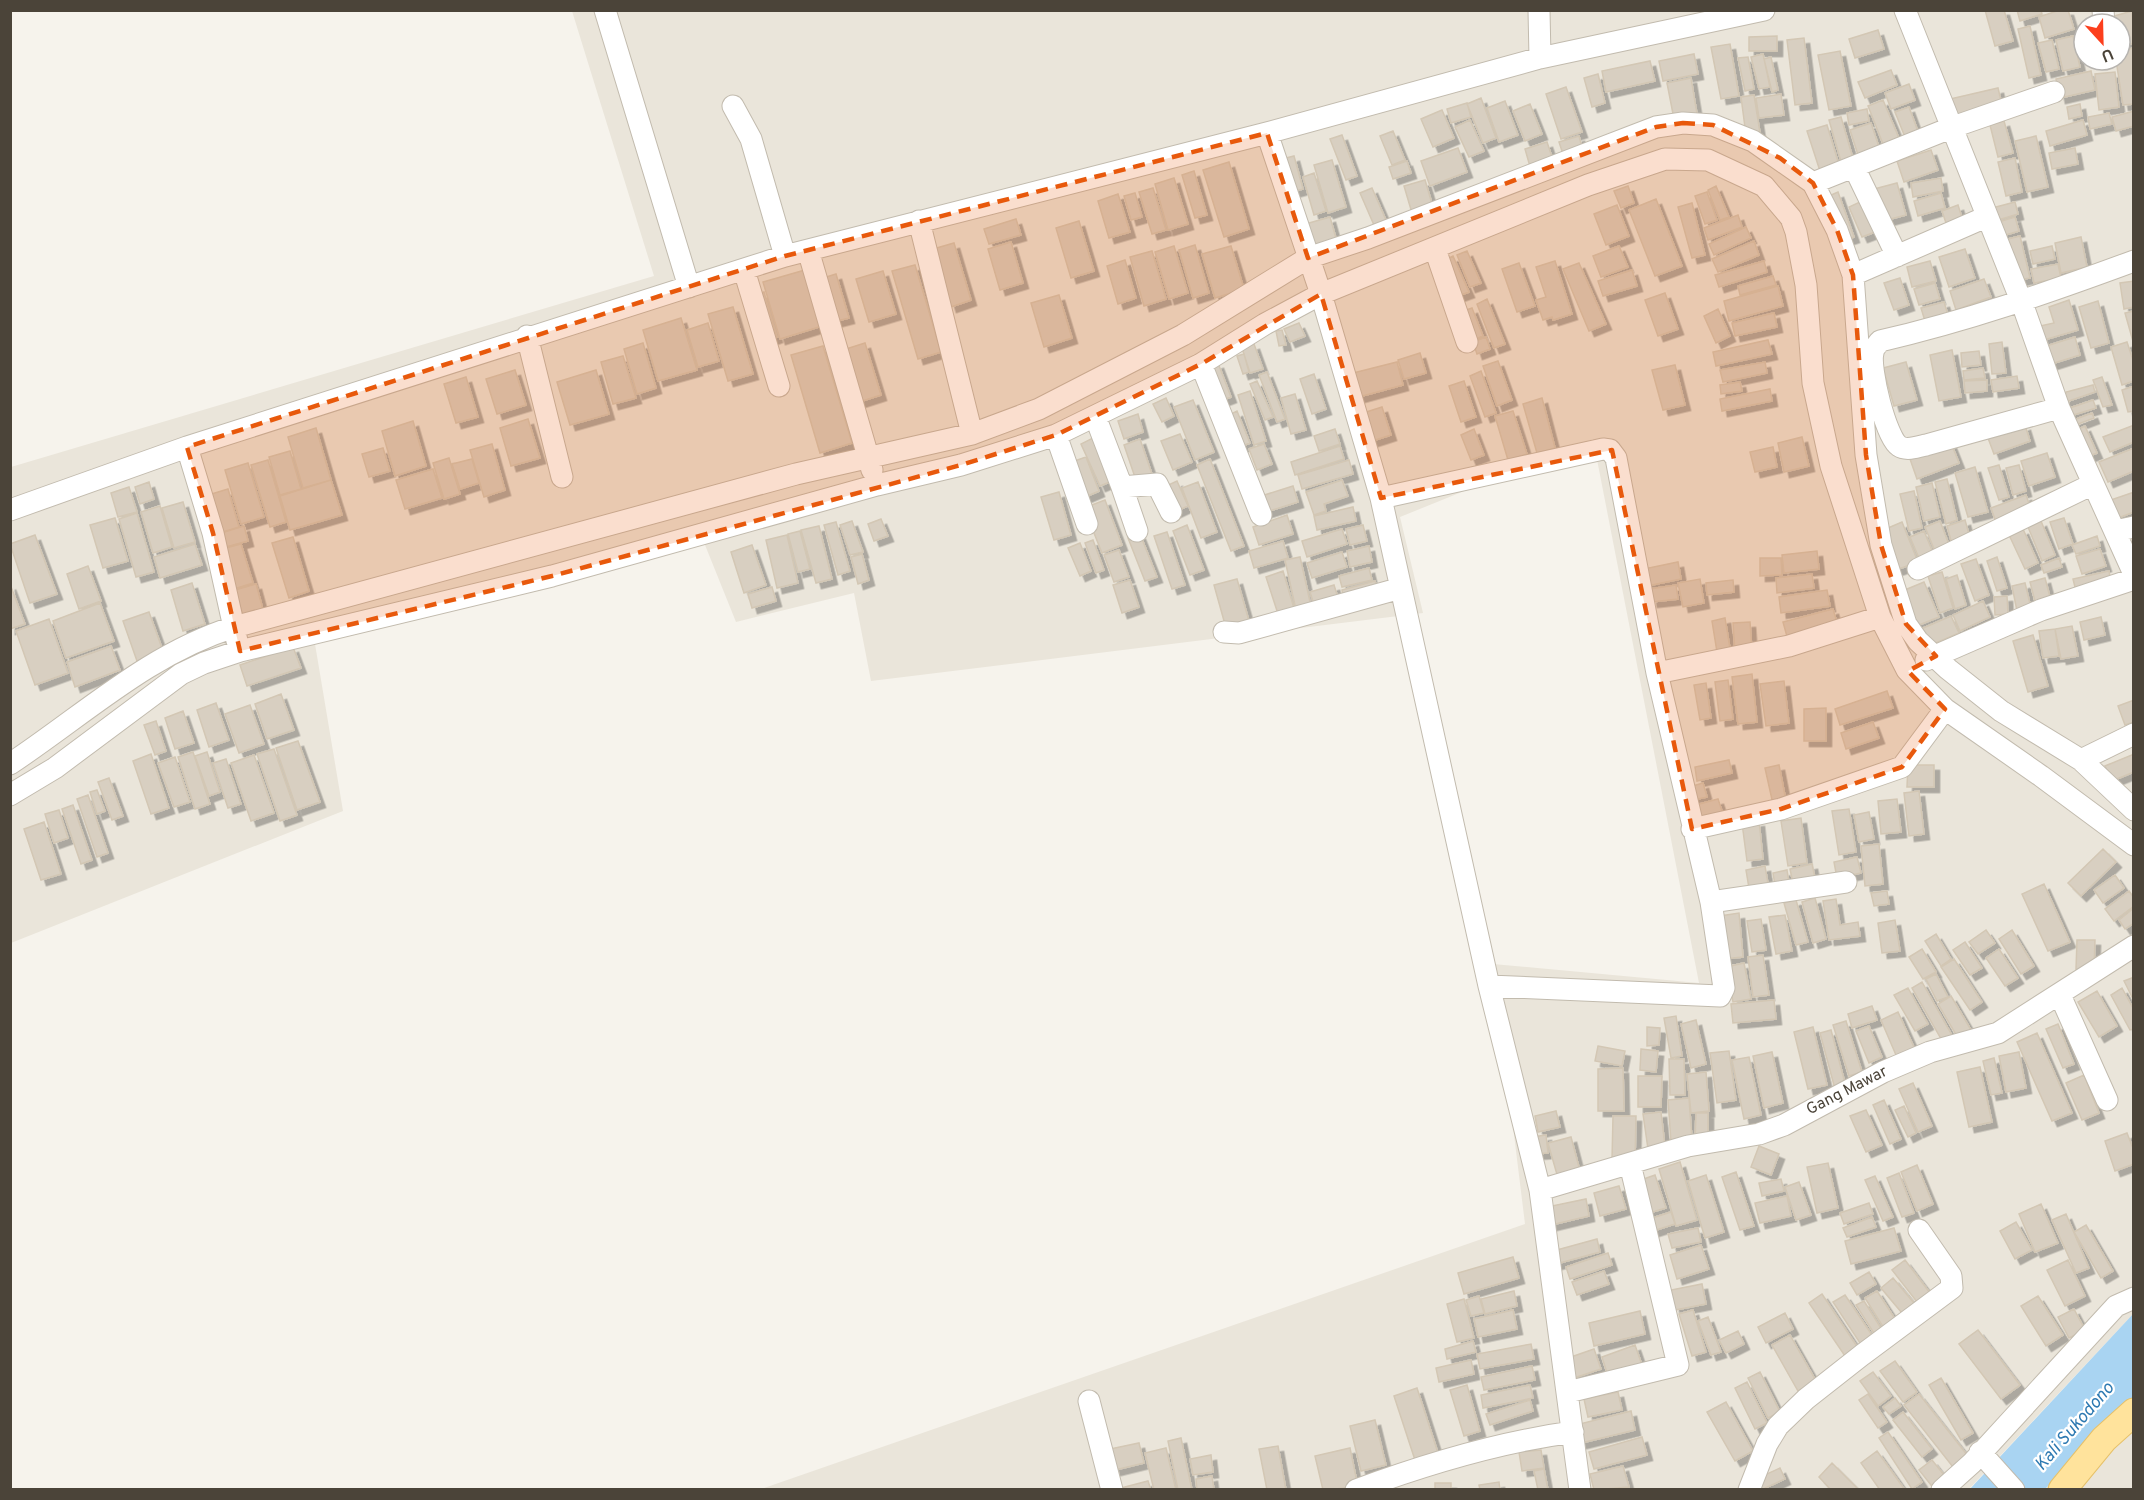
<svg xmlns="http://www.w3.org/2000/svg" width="2144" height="1500" viewBox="0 0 2144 1500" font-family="Overpass,sans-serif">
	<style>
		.residential { fill: #eae5da; fill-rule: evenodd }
		.water { fill: #a9d4f2 }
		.building { fill: #d8cfc1; stroke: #d3c7b4; stroke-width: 1.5; filter: url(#shadow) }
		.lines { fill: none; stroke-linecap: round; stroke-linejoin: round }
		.minor-casing { stroke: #c2bbae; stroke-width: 23 }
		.major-casing { stroke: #e6c16a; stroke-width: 29 }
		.minor { stroke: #fff; stroke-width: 21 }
		.major { stroke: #ffe39c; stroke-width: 27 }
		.marked { fill: #e8590c; fill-opacity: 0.2; stroke: #e8590c; stroke-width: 4.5; stroke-dasharray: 12 8; stroke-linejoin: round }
		.labels { text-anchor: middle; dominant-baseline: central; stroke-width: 4.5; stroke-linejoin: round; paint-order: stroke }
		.street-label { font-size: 16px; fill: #4b4439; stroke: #fff }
		.water-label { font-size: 18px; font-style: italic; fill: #2e7ab2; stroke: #fff }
	</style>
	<defs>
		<filter id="shadow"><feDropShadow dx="5.5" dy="5.5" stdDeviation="0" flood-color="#0004"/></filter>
	</defs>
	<rect width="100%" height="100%" fill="#f6f3ec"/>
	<path class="residential" d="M572,11h1561v1303l-164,175h-1208l764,-265 -32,-260 206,19 -106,-544 -193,78 23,96 -552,68 -17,-88 -118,29 -33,-82 -388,104 28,167 -332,132v-476l643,-191zM2084,24h36v36h-36z
		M2133,1405v84l-88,1 40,-41z"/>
	<path class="water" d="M2133,1314v91l-88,84 -76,1z"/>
	<path class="building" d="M1985,10h19l9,31 -18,5z
		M2017,10h24l1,4 -22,7z
		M2060,10h8l6,19 -29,9 -6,-21z
		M2132,11l2,32 -14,4v-23h-11l-2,-6z
		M2030,26l11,49 -12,3 -11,-49z
		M1878,30l6,19 -29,9 -6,-19z
		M1777,36v15h-28v-14z
		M2073,36l7,31 -17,4 -7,-31z
		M1804,38l8,65 -17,2 -8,-65z
		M2052,40l7,29 -13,3 -8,-29z
		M1730,44l9,52 -18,3 -10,-52z
		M2134,48v56l-11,1 -7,-45h4v-9z
		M1840,51l11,55 -22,4 -11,-55z
		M1694,54l4,20 -35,7 -4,-20z
		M1763,54l7,33 -11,2 -8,-32z
		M1748,57l6,32 -9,2 -7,-33z
		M1771,57l7,33 -6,2 -8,-33z
		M1650,61l5,20 -49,11 -4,-21z
		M1891,70l6,15 -32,13 -7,-16z
		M2091,71l4,19 -35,8 -4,-19z
		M2115,72l4,35 -20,3 -4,-36z
		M1598,74l7,29 -13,4 -8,-29z
		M1691,78l6,36 -23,5 -7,-36z
		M1909,84l6,16 -24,9 -6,-16z
		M1566,87l16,45 -21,7 -15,-45z
		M1998,88l4,17 -48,11 -4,-17z
		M1781,94l3,21 -25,3 -3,-20z
		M1754,95l6,38 -14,2 -5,-38z
		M1481,98l15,40 -13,5 -16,-39z
		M1883,100l18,43 -16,6 -17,-43z
		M1505,101l13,34 -19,7 -12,-34z
		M1467,103l4,14 -20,6 -4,-14z
		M1530,104l12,30 -17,7 -12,-30z
		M2080,104l2,12 -13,3 -2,-12z
		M1909,107l11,30 -13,5 -12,-30z
		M1867,109l2,12 -20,4 -2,-12z
		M1442,110l12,28 -21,9 -12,-28z
		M2134,111v15l-18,5 -4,-14z
		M2109,113l3,11 -22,5 -2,-12z
		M1841,117l13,45 -12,3 -13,-45z
		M1470,120l14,31 -15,6 -14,-30z
		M2083,120l4,15 -37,11 -4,-15z
		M2004,121l9,32 -15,4 -8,-32z
		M1871,123l10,30 -21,8 -10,-31z
		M1827,125l12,40 -19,6 -13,-40z
		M1393,131l12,29 -13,5 -12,-29z
		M1342,135l15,41 -11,4 -16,-41z
		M1579,136l4,15 -19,6 -5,-15z
		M2036,136l12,51 -21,5 -12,-51z
		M1547,142l7,21 -23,7 -6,-21z
		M1458,148l9,24 -37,14 -9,-25z
		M2075,148l3,16 -26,5 -3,-16z
		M1931,150l7,20 -34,12 -7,-21z
		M1294,156l9,33 -11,3 -10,-33z
		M2015,158l7,34 -16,4 -8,-34z
		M1332,160l14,47 -18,6 -14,-48z
		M1407,161l4,12 -18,6 -4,-12z
		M1229,162l20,67 -25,8 -21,-67z
		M1194,171l13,44 -12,3 -13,-43z
		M1314,173l12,38 -12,4 -11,-38z
		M1174,178l14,46 -20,6 -13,-46z
		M1941,178l2,13 -30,6 -2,-14z
		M1425,180l8,27 -21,6 -8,-27z
		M1897,183l9,32 -23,6 -9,-32z
		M1628,186l6,17 -13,5 -7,-17z
		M1716,186l13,31 -9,3 -12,-30z
		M1153,188l13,42 -14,4 -13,-42z
		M1372,188l17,39 -12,5 -17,-39z
		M1707,192l10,28 -12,4 -10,-28z
		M1838,192l16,45 -9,3 -16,-44z
		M1135,193l7,24 -11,3 -7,-24z
		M1941,193l4,15 -27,8 -4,-15z
		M1118,194l12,38 -21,6 -11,-37z
		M1656,199l26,67 -27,10 -26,-66z
		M1862,201l13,31 -13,5 -13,-30z
		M2015,202l3,12 -23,7 -3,-13z
		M1692,203l13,52 -13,3 -14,-51z
		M1617,205l12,31 -23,9 -12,-31z
		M1958,205l6,19 -16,5 -6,-18z
		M1738,215l4,12 -34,13 -4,-12z
		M1330,217l7,25 -29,8 -6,-25z
		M2015,217l4,14 -20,6 -4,-14z
		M1016,219l5,16 -32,9 -5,-15z
		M1079,221l15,50 -23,7 -15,-50z
		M1746,227l5,11 -37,17 -5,-11z
		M2020,236l10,42 -16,3 -10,-41z
		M2081,237l6,30 -26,6 -6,-30z
		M1754,241l5,14 -41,17 -6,-13z
		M1011,242l12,41 -23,7 -12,-41z
		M954,243l17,57 -20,7 -18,-58z
		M1195,245l14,48 -16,5 -14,-48z
		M1174,246l14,47 -19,6 -14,-47z
		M1231,246l13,43 -29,9 -13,-44z
		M1619,246l9,21 -27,10 -8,-21z
		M2052,246l3,13 -22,5 -3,-13z
		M1965,249l10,29 -26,9 -10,-30z
		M1152,251l14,48 -22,7 -14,-49z
		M1467,251l14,32 -11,4 -13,-32z
		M1453,256l16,36 -11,4 -15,-35z
		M1125,260l11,38 -18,6 -11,-38z
		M1555,261l17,53 -19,6 -1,-3 -9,3 -7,-20 10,-3 -10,-30z
		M1764,261l3,11 -48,15 -4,-12z
		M1930,261l6,20 -24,6 -5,-20z
		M1519,263l16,43 -18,6 -15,-43z
		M1579,263l27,61 -17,7 -26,-62z
		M2058,264l3,14 -27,5 -3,-14z
		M915,265l26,87 -23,7 -26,-88z
		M805,270l17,56 -42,13 -17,-57z
		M1632,270l5,16 -34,10 -5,-15z
		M883,271l13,43 -27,8 -13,-43z
		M836,274l13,44 -16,4 -13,-43z
		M1773,276l3,9 -36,10 -2,-9z
		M1900,278l9,27 -15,5 -10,-27z
		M1984,279l7,18 -35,13 -6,-19z
		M2134,281v26l-10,2 -4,-26z
		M1935,283l5,16 -21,6 -5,-16z
		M1778,286l5,20 -54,15 -5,-20z
		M764,292l13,45 -8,3 -14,-45z
		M1665,293l13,36 -20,7 -13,-36z
		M1059,295l13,43 -28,9 -13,-44z
		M1487,299l18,45 -11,4 -17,-44z
		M2069,300l9,30 -34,10 -4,-14 14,-3 -5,-16z
		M2098,301l11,42 -18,5 -12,-41z
		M1944,302l4,13 -23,6 -4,-13z
		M733,307l20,67 -25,7 -20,-67z
		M1472,308l11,28 -10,4 -12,-28z
		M1718,309l12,27 -14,7 -12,-27z
		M2134,311v34l-9,-32z
		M1774,313l3,14 -42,9 -3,-13z
		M681,318l16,52 -39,11 -15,-51z
		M708,323l11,38 -21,6 -11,-37z
		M1299,323l6,13 -15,6 -6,-13z
		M1282,330l4,15 -7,1 -3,-15z
		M1486,337l4,12 -13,5 -4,-12z
		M2075,337l5,18 -32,10 -5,-18z
		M1768,340l4,14 -56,12 -3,-14z
		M2002,342l4,31 -14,1 -3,-30z
		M2127,342l7,21v18l-12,4 -11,-38z
		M643,343l13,45 -19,6 -13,-45z
		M865,343l16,52 -22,7 -16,-52z
		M1254,344l9,25 -13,4 -8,-25z
		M823,346l29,97 -32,10 -29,-98z
		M1952,350l9,47 -22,4 -9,-46z
		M1979,351l2,14 -19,2 -1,-14z
		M1420,353l6,20 -22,6 -6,-19z
		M1244,354l5,18 -6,2 -6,-18z
		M623,356l13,42 -23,6 -12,-42z
		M1498,361l14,39 -15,6 -14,-40z
		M1397,362l6,23 -48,13 -6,-24z
		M1765,362l2,11 -44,9 -3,-12z
		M1906,362l11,38 -23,6 -11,-38z
		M1218,363l13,34 -13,5 -13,-34z
		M1675,365l10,40 -22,5 -11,-40z
		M1983,368l2,10 -21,2 -1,-9z
		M515,370l11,35 -29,9 -11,-35z
		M596,370l13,44 -39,11 -13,-43z
		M1481,371l15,42 -11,4 -15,-41z
		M1267,372l18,47 -8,3 -18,-47z
		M1314,374l12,35 -14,5 -12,-35z
		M2017,376l2,12 -26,4 -2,-12z
		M466,377l12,40 -22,6 -12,-39z
		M2102,377l10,28 -9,2 -10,-27z
		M1987,380v11l-22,2 -1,-12z
		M1257,381l16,36 -8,3 -15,-36z
		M1464,381l12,36 -15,5 -12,-36z
		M1740,382l2,9 -21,3 -1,-9z
		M2093,385l2,7 -32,11 3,-11z
		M2134,386v25l-6,1 -6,-22z
		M1770,389l2,12 -50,10 -2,-12z
		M1250,391l16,50 -12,4 -16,-50z
		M1295,394l11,36 -15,4 -10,-36z
		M1166,398l8,18 -12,6 -9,-18z
		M1542,398l13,50 -18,5 -14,-49z
		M1193,400l21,52 -19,8 -21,-53z
		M2093,400l3,8 -29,9 -3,-7z
		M1382,407l9,28 -25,8 -9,-28z
		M1237,411l13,32 -10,4 -13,-31z
		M1513,411l14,43 -19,6 -13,-44z
		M2092,413l2,5 -21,8 -2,-5z
		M1138,414l5,18 -19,7 -6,-18z
		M528,419l12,39 -29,8 -11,-38z
		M413,421l13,45 -31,10 -13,-45z
		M2025,425l5,16 -36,13 -6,-16z
		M2134,425v17l-24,10 -7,-15z
		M2085,426l12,27 -13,5 -12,-26z
		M316,428l15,52 -28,8 -15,-51z
		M1335,429l5,15 -21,7 -5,-15z
		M1474,429l10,26 -13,5 -10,-25z
		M1180,434l12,28 -19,8 -12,-29z
		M1802,437l7,29 -25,6 -6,-29z
		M1093,438l19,43 -12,5 -19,-42z
		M1140,439l14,41 -16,6 -14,-41z
		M1951,443l8,20 -42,16 -7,-20z
		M492,444l13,46 -21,7 -14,-47z
		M1264,444l8,20 -15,6 -8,-21z
		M1340,446l4,13 -49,16 -4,-13z
		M1773,447l4,20 -22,5 -5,-20z
		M383,448l7,23 -21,6 -7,-23z
		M2134,448v23l-26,11 -9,-20z
		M290,451l11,38 -21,6 -11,-38z
		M2047,453l8,24 -26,9 -8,-25z
		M1086,457l13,34 -16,7 -14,-35z
		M449,458l11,36 -16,5 -11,-36z
		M472,459l7,24 -19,6 -8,-25z
		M1210,459l34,87 -13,5 -34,-86z
		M268,460l18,62 -16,5 -19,-62z
		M1349,460l4,14 -51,15 -4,-14z
		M248,463l16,54 -23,7 -16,-54z
		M1999,465l10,32 -10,3 -11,-32z
		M2019,465l7,26 -13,4 -7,-27z
		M1975,467l13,45 -20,5 -13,-44z
		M433,469l9,29 -37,11 -9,-29z
		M1947,479l10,41 -11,4 -11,-42z
		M331,480l11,35 -52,15 -10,-34z
		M1342,480l6,16 -24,8 2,7 -12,4 -8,-23z
		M1177,481l11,25 -13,6 -11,-25z
		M149,482l5,17 -14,5 -5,-17z
		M1198,482l19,50 -16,6 -19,-50z
		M1932,483l8,34 -16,4 -8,-34z
		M1293,486l5,16 -35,11 -5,-16z
		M129,487l8,25 -19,5 -7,-24z
		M228,489l11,38 -23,7 -11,-38z
		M1914,491l8,37 -13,3 -9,-37z
		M1059,492l12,43 -17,5 -13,-43z
		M2134,492v20l-16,6 -7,-18z
		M2026,495l5,14 -35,13 -5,-14z
		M1105,500l17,45 -20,8 -18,-45z
		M183,502l12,40 -21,6 -12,-40z
		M160,506l12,41 -19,6 -12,-41z
		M1353,507l3,14 -39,9 -3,-14z
		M137,513l17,59 -18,5 -17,-58z
		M1287,515l6,19 -34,11 -6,-18z
		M115,518l13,43 -25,7 -13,-43z
		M2064,518l9,26 -14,5 -9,-27z
		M881,519l7,17 -14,5 -6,-17z
		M1965,520l5,18 -18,6 -5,-18z
		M852,521l11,31 -13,3 -10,-30z
		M1940,521l11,29 -14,6 -12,-29z
		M2041,521l14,34 -13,6 -14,-34z
		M836,522l14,49 -12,4 -14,-50z
		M1902,522l16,40 -22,8 -15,-39z
		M1187,525l17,45 -14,5 -17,-44z
		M1363,525l4,16 -17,4 -4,-16z
		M244,526l4,15 -26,7 -4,-14z
		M819,526l13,53 -16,4 -15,-53z
		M1342,529l5,15 -40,13 -5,-16z
		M2023,529l15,34 -13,6 -16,-34z
		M800,531l10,38 -12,3 -10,-38z
		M1924,531l12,29 -14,5 -12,-28z
		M1167,532l18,53 -13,4 -18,-53z
		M1140,534l17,43 -12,4 -17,-43z
		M35,535l22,59 -27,9 -20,-59z
		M787,535l11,48 -21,5 -11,-48z
		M2097,536l3,10 -24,8 -4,-9z
		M293,537l16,54 -20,7 -17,-55z
		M1093,540l11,30 -8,3 -11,-30z
		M1283,541l5,17 -34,10 -5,-17z
		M1080,543l11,28 -11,5 -12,-28z
		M195,544l7,21 -42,13 -6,-21z
		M241,544l12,39 -19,6 -12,-40z
		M752,545l14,40 -22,8 -13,-41z
		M1369,546l3,16 -22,5 -3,-16z
		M2100,549l6,17 -24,8 -6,-18z
		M1119,550l10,27 -15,5 -10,-27z
		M1817,551l2,18 -35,4 -2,-18z
		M1342,552l5,15 -35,11 -5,-15z
		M862,554l7,26 -11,4 -7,-27z
		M1300,557l11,49 -15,4 -11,-50z
		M1997,557l10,31 -10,3 -10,-30z
		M1760,558h21l1,17 -22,1z
		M2059,558l3,9 -18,6 -3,-8z
		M1976,559l13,36 -14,6 -14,-37z
		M1678,562l3,17 -39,8 -3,-17z
		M88,566l13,35 -22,8 -12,-35z
		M1369,568l3,12 -30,7 -3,-11z
		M1283,571l13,44 -16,5 -14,-43z
		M2109,571l2,12 -35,8 -3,-12z
		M1942,572l11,36 -13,5 -12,-37z
		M1812,574l2,14 -37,5 -1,-15z
		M1957,575l9,30 -11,4 -9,-30z
		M2045,578l6,23 -15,4 -6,-23z
		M1237,579l12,42 -23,7 -12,-43z
		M1700,579l4,24 -21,4 -5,-24z
		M1130,580l9,27 -17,6 -9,-28z
		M1733,580l1,12 -27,3 -1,-12z
		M1375,581l3,11 -34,9 -2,-11z
		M1924,582l15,35 -25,10 -14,-35z
		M192,583l13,41 -22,7 -12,-41z
		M2025,583l6,25 -14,3 -5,-25z
		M10,584l15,40 -15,5z
		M256,584l9,33 -20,5 -10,-32z
		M1334,585l5,16 -24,7 -5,-16z
		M1676,585l2,14 -26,3 -2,-13z
		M772,587l4,14 -24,7 -4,-14z
		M1827,590l3,16 -49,7 -2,-16z
		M2007,596l1,18 -13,1 -1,-18z
		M1983,601l7,16 -30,14 -7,-16z
		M100,603l14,38 -48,17 -13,-37z
		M1833,609l5,17 -50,14 -5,-18z
		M149,612l14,39 -26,10 -14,-40z
		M1951,616l8,17 -30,13 -8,-17z
		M2101,617l4,18 -21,5 -4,-18z
		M1725,618l6,37 -13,3 -6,-37z
		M49,619l19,54 -33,12 -19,-54z
		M1750,622l2,29 -17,1 -2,-29z
		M2072,626l6,30 -17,3 -6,-30z
		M2055,629l4,27 -16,2 -4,-27z
		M2033,635l15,51 -20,6 -15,-51z
		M111,646l9,24 -45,17 -8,-25z
		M293,647l8,21 -54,18 -7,-21z
		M1752,674l5,48 -19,2 -6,-47z
		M1728,680l5,39 -13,2 -5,-39z
		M1784,681l5,42 -23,3 -6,-42z
		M1706,683l5,35 -11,2 -6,-35z
		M1887,691l6,17 -53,17 -5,-16z
		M281,694l13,36 -27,9 -12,-35z
		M2134,700v22l-9,3 -7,-19z
		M216,703l13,37 -20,7 -12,-37z
		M250,705l14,39 -25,9 -14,-39z
		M1826,708v33h-22v-32z
		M183,711l11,32 -19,6 -10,-31z
		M156,721l10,30 -11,4 -11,-30z
		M1873,722l6,16 -33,11 -5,-16z
		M298,741l22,61 -23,8 -21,-62z
		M274,749l23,66 -17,6 -23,-67z
		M193,752l17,52 -15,5 -17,-52z
		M207,752l13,40 -11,4 -14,-40z
		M151,754l18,54 -18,6 -18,-53z
		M2134,754v18l-22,9 -7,-15z
		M254,755l20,58 -23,8 -20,-58z
		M175,757l15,45 -16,5 -16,-44z
		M226,759l15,45 -13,4 -15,-45z
		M1729,760l3,13 -35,8 -2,-14z
		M1779,765l7,36 -13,3 -8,-36z
		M1908,765h26v22h-27z
		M109,778l14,38 -11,4 -14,-38z
		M1703,783l4,14 -18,4 -3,-13z
		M97,790l8,21 -8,3 -7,-22z
		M1919,791l5,43 -15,2 -5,-43z
		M88,795l20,58 -11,4 -20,-58z
		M1718,799l5,15 -27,7 -4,-15z
		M1897,799l4,33 -20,2 -3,-33z
		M73,805l19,55 -11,4 -19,-55z
		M1849,809l7,43 -17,3 -7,-44z
		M59,810l9,28 -14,5 -9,-29z
		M1869,812l5,27 -15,3 -5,-27z
		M1801,818l6,45 -19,3 -7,-45z
		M1759,821l4,38 -16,2 -5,-38z
		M44,822l17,52 -20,6 -17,-51z
		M1879,844l4,40 -18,2 -4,-40z
		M2103,849l13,13 -35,34 -13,-13z
		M1857,857l4,16 -24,5 -3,-16z
		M1812,864l4,19 -22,5 -4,-19z
		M1765,866l4,24 -19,4 -4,-24z
		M1787,870l3,19 -14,2 -3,-18z
		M2115,875l9,13 -21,15 -9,-13z
		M2044,884l26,58 -22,9 -26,-57z
		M1887,891l2,13 -15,2 -3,-13z
		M2129,891l5,7v8l-20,15 -9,-12z
		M1815,898l11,41 -13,4 -11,-41z
		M1836,899l4,26 18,-3 2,14 -31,4 -6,-39z
		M1796,900l12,42 -12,3 -12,-42z
		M2134,908v15l-9,6 -6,-9z
		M1739,913l4,44 -19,2 -4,-43z
		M1785,915l7,36 -16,3 -7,-37z
		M1761,919l5,31 -14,2 -5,-31z
		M1895,920l5,31 -18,2 -4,-30z
		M1986,930l9,13 -17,11 -9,-12z
		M2012,930l22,36 -13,8 -22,-35z
		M1936,934l15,25 -10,7 -16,-25z
		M2077,940h18l-1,30 -18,-1z
		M1965,942l17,26 -12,7 -17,-25z
		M1922,949l14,23 -13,7 -14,-22z
		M1999,949l19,29 -13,8 -19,-28z
		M1763,955l6,40 -16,2 -5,-40z
		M1954,959l28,43 -12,8 -29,-43z
		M1744,963l7,36 -18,3 -7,-35z
		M1936,974l12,23 -11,4 -11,-22z
		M2134,977v24l-10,-20z
		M1922,982l32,57 -10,5 -32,-56z
		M1908,988l20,36 -13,7 -21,-36z
		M2122,988l12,22v19l-4,1 -19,-35z
		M2097,991l20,35 -18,11 -21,-35z
		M1951,996l23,39 -13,8 -23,-39z
		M1774,1000l2,19 -43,4 -2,-19z
		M1872,1006l5,14 -25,8 -4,-14z
		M1898,1012l19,42 -18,8 -18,-42z
		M1676,1016l6,40 -11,2 -7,-40z
		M1696,1020l10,44 -15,4 -10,-44z
		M1846,1021l16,51 -13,4 -16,-51z
		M2058,1024l16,40 -11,4 -17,-39z
		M1869,1026l13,31 -13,6 -13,-32z
		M1647,1027l13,1 -1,17 -12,1z
		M1813,1027l14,58 -19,4 -14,-57z
		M1831,1030l15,57 -11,2 -15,-56z
		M2037,1033l35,80 -20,8 -35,-79z
		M1598,1046l27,5 -3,15 -27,-5z
		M1641,1049l17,2 -2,21 -16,-2z
		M1729,1051l7,49 -19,3 -7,-50z
		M1772,1052l11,51 -19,5 -11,-52z
		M2019,1052l7,36 -20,4 -7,-36z
		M1749,1057l12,58 -17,4 -12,-59z
		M1994,1058l8,35 -11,2 -8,-34z
		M1669,1059h15l1,36h-15z
		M1980,1067l12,55 -23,5 -12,-55z
		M1623,1068l1,43h-26v-42z
		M1706,1072l3,39 -18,2 -4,-39z
		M2084,1075l15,38 -17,7 -16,-37z
		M1638,1076h24l-1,31h-23z
		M1913,1083l19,43 -14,6 -19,-43z
		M1689,1098l3,42 -21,2 -3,-42z
		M1884,1100l17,39 -11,5 -17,-39z
		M1904,1106l12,27 -8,4 -13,-27z
		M1866,1110l16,35 -16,7 -16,-36z
		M1556,1111l4,16 -22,5 -3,-16z
		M1661,1112l4,35 -17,2 -5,-35z
		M1696,1113h12v28h-13z
		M1613,1116h23l-1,45 -23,-1z
		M2127,1133l7,18v13l-19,7 -10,-30z
		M1546,1135l2,18 -14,1 -2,-17z
		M1571,1137l9,34 -22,7 -10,-35z
		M1759,1146l20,8 -8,21 -20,-8z
		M1680,1162l17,58 -21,6 -17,-57z
		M1828,1163l10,45 -21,5 -10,-46z
		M1917,1165l16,39 -16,7 -16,-39z
		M1736,1172l18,54 -14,4 -18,-53z
		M1899,1173l15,40 -12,4 -15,-39z
		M1655,1175l11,33 -17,5 -11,-32z
		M1706,1175l18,57 -19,6 -17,-57z
		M1875,1176l18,41 -10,4 -18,-41z
		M1781,1179l3,12 -22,5 -3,-13z
		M1799,1182l12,33 -15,5 -11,-33z
		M1619,1186l7,23 -26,7 -6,-23z
		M1787,1196l4,20 -31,7 -5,-20z
		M1586,1199l3,17 -38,9 -4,-18z
		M1869,1203l4,11 -29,10 -4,-11z
		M2041,1204l17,39 -23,9 -16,-38z
		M1671,1212l4,12 -25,8 -4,-12z
		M2066,1214l23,54 -13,5 -24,-53z
		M1872,1217l4,10 -29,10 -4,-9z
		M2016,1222l16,28 -17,9 -15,-28z
		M2086,1225l27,46 -12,7 -27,-46z
		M1698,1228l3,14 -29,6 -4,-14z
		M1894,1228l7,23 -50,13 -6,-23z
		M1597,1239l3,13 -44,12 -3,-13z
		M1701,1245l8,24 -32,10 -7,-24z
		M1608,1253l4,12 -42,14 -4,-12z
		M1513,1257l6,21 -55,16 -6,-21z
		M1905,1260l28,37 -12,10 -29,-37z
		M2068,1260l17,36 -20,10 -18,-36z
		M1604,1271l5,13 -32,11 -5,-13z
		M1869,1272l7,12 -19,11 -7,-12z
		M1893,1278l26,31 -12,10 -26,-31z
		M1702,1284l4,20 -31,6 -4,-20z
		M1514,1291l3,15 -32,8 -4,-15z
		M1877,1291l20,31 -12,8 -20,-32z
		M1822,1294l36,54 -13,8 -36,-53z
		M1845,1295l29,43 -12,8 -29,-44z
		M1479,1296l5,17 -13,3 -5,-16z
		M2038,1296l25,39 -17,11 -25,-40z
		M1464,1299l10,39 -17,4 -10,-38z
		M1864,1301l20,32 -7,5 -21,-33z
		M2074,1309l11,21 -16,8 -11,-21z
		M1513,1310l4,19 -39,8 -4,-18z
		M1693,1310l13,42 -14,4 -13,-42z
		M1640,1311l5,23 -51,12 -5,-23z
		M1785,1313l8,16 -27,14 -8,-16z
		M1708,1317l13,35 -10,3 -13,-34z
		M1978,1330l42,55 -19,14 -42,-55z
		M1738,1331l6,13 -18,9 -7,-13z
		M1790,1335l26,46 -18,10 -26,-46z
		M1473,1341l3,11 -29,7 -2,-10z
		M1531,1344l3,15 -54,10 -3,-15z
		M1635,1345l7,20 -34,11 -6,-19z
		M1594,1349l7,20 -27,9 -6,-20z
		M1471,1360l3,14 -35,8 -3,-14z
		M1895,1361l22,31 -14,10 -23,-31z
		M1532,1366l3,14 -51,10 -3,-13z
		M1760,1372l20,40 -12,6 -20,-40z
		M1873,1372l18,24 -13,10 -18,-25z
		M1941,1378l32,55 -12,7 -32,-55z
		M1747,1382l20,41 -12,6 -20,-41z
		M1467,1385l13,46 -16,5 -14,-46z
		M1530,1385l3,13 -50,10 -2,-13z
		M1417,1388l21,65 -23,7 -21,-64z
		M1618,1392l4,18 -34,7 -4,-18z
		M1868,1394l19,28 -9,6 -19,-28z
		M1919,1394l49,62 -15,11 -49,-62z
		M1895,1398l6,8 -12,8 -6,-7z
		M1530,1400l3,11 -43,14 -4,-11z
		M1726,1402l27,49 -18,10 -28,-49z
		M1631,1411l4,19 -54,13 -5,-18z
		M1903,1412l29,37 -10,8 -29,-37z
		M1375,1420l11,45 -25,6 -11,-45z
		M1888,1432l34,50 -10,7 -33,-51z
		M1642,1437l5,18 -53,14 -5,-17z
		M1181,1438l11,52h-14l-10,-49z
		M1139,1443l5,20 -29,7 -5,-21z
		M1278,1446l8,44h-19l-8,-41z
		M1166,1448l10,42h-22l-9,-37z
		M1350,1448l8,39 -35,3 -8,-34z
		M1541,1450l3,18 -22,3 -3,-19z
		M1877,1451l28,39h-25l-19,-27z
		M1211,1455l2,17 -20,3 -3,-16z
		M1932,1460l16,20 -13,10 -16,-20z
		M1832,1463l27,27h-28l-12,-13z
		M1623,1466l6,21 -35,3 -4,-16z
		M1780,1468l5,11 -24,11 -5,-11z
		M1544,1469l4,21h-10l-4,-19z
		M1212,1476l2,14h-17l-1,-11z
		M1148,1481l3,9h-29l-1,-2z
		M1499,1482l1,8h-20l-1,-5z
		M1435,1483h16v7h-16z"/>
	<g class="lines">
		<g class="minor-casing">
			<path id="minor" d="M605,10l84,277
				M1539,10l1,48
				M1905,10l117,293 37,105 75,166
				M2103,10l1,14
				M733,106l18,33 34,117
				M1267,133l54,161 60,204 108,488 51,204 40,300
				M1854,167l43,89
				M1813,183l140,-56 101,-35
				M919,221l53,213
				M1435,249l32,93
				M808,250l64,220
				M744,270l35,116
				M1853,275l133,-58
				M527,336l35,141
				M1201,364l60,151
				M2059,408l-133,37c-8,2 -20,6 -27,1 -13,-8 -30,-78 -26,-93 0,-4 4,-8 7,-12 87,-20 170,-49 254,-80
				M1095,416l27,71 35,-3 14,28
				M1056,435l31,89
				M187,447l26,86 24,108
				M1122,487l15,44
				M1381,498l222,-49 7,1 6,8 41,215 54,229 13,86 -4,8 -231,-10
				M10,510l177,-63 598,-191 482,-123 273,-75 224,-48
				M2115,531l19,-4
				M1918,569l175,-85
				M1224,632l15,1 162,-45
				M1926,660l115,-50 93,-31
				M1657,673l132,-27 91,-29
				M2081,760l53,-26
				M10,764c74,-49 138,-110 224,-137l562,-153 176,-40 67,-25 144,-74 125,-77 60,-20 288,-111 27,-4 30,2 40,16 60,42 24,47 16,45 13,180 15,90 25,79 12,17 30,28 53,42 80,49 53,50
				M10,795l45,-27 126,-94 23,-11 36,-12 312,-75 325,-91 84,-20 95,-30 145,-71 64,-40 56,-30 267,-109 77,-26 43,1 56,26 27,32 5,14 10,53 7,98 18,83 49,151 27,53 38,39 96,67 93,69
				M1692,829l89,-20 121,-42 43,-58
				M1711,902l135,-20
				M2060,995l47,105
				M1540,1190l148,-44 71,-12 25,-9 99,-53 47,-20 68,-19 136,-87
				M1568,1392l110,-27 -48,-201
				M1089,1401l23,89
				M1980,1452l34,38
				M1356,1490c70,-26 143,-48 217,-58
				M1749,1490l18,-46 11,-18 28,-27 56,-44 90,-67 -1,-12 -32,-46
				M1942,1490l30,-27 144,-157 18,-8"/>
		</g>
		<g class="major-casing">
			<path id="major" d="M2062,1490l42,-51 30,-27"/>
		</g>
		<use href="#minor" class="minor"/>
		<use href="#major" class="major"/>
	</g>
	<path class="marked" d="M1683,123l30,2 67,33 33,25 24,47 16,45 13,180 15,90 25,79 30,32 -28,15 37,38 -43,58 -121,42 -89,20 -80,-379 -231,48 -60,-204 -120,70 -145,71 -95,30 -409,111 -312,75 -27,-118 -26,-86 598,-191 482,-123 41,125 348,-131z"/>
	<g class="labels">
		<g class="street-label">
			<text transform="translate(1847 1091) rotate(-27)">Gang Mawar</text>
		</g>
		<g class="water-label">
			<text transform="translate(2075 1427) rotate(-49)">Kali Sukodono</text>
		</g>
	</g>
	<rect width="2144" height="1500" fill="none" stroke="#4b4439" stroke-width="24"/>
	<g transform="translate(2102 42) rotate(158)"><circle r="28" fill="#ffffff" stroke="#b7b4b0" stroke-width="1.5"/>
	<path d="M0-4.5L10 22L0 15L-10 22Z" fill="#fc3f1d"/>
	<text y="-9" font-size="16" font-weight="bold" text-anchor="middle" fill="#4b4439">U</text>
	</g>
</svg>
